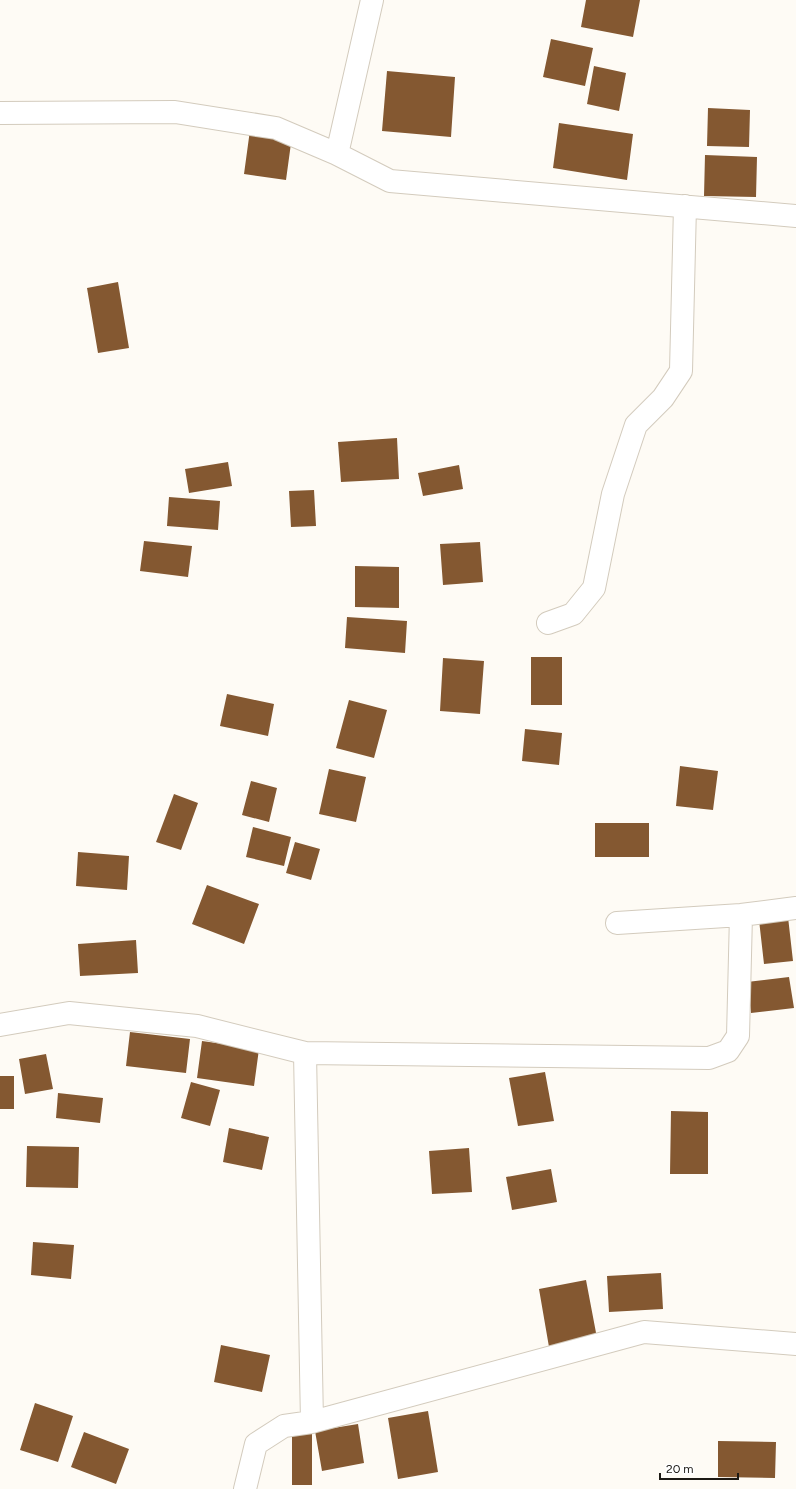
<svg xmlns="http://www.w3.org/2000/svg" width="796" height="1489" viewBox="0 0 796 1489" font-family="Figtree,sans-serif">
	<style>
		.building { fill: #845831 }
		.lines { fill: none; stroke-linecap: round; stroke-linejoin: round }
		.minor-casing { stroke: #d3cbbd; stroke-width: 24 }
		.minor { stroke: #fff; stroke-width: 22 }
	</style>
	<rect width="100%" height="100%" fill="#fefbf5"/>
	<path class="building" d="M586,0h54l-7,37 -52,-10z
		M551,39l42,9 -8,38 -42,-9z
		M594,66l32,7 -7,38 -32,-7z
		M387,71l68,6 -4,60 -69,-6z
		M708,108l42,2 -1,37 -42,-1z
		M559,123l74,11 -6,46 -74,-12z
		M250,130l42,6 -6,44 -42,-6z
		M705,155l52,2 -1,40 -52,-1z
		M118,282l11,66 -31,5 -11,-65z
		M397,438l2,41 -58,3 -3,-40z
		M228,462l4,24 -43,7 -4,-24z
		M459,465l4,24 -40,7 -5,-23z
		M314,490l2,36 -25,1 -2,-36z
		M169,497l51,4 -2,29 -51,-4z
		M144,541l48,5 -4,31 -48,-6z
		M480,542l3,40 -40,3 -3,-41z
		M355,566l44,1v41l-44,-1z
		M347,617l60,4 -2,32 -60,-5z
		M531,657h31v48h-31z
		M443,658l41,3 -4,53 -40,-3z
		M227,694l47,10 -6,32 -48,-10z
		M349,700l38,10 -13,48 -38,-10z
		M525,729l37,4 -3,32 -37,-4z
		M680,766l38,5 -5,39 -37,-4z
		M329,769l37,8 -10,45 -37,-8z
		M251,781l26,7 -8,34 -27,-7z
		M174,794l24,9 -17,47 -25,-8z
		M595,823h54v34h-54z
		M253,827l38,10 -7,29 -38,-9z
		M295,842l25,7 -9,31 -25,-7z
		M78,852l51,4 -2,34 -51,-4z
		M207,885l52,19 -15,40 -52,-20z
		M788,917l5,44 -29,3 -5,-44z
		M136,940l2,33 -58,3 -2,-32z
		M789,977l5,31 -43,5 -4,-31z
		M130,1032l60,7 -4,34 -60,-7z
		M202,1041l57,8 -5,37 -57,-8z
		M46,1054l7,35 -28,5 -6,-35z
		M545,1072l9,49 -36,5 -9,-48z
		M0,1076h14v33h-14z
		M191,1082l29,8 -10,36 -29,-8z
		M58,1093l45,5 -3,25 -44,-5z
		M671,1111l37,1v62h-38z
		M229,1128l40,9 -7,33 -39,-8z
		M27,1146l52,1 -1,41 -52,-1z
		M469,1148l3,44 -40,2 -3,-43z
		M551,1169l6,33 -45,8 -6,-33z
		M33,1242l41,3 -3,34 -40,-4z
		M661,1273l2,36 -54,3 -2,-36z
		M586,1280l11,58 -48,9 -10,-58z
		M221,1345l49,10 -8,37 -48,-10z
		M35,1403l38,13 -15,46 -38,-12z
		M428,1411l10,61 -40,7 -10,-61z
		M358,1424l6,39 -42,8 -7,-40z
		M292,1430h20v55h-20z
		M84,1432l45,17 -13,35 -45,-17z
		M718,1441l58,1 -1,36 -57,-1z"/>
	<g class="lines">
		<g class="minor-casing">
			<path id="minor" d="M0,113l175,-1 101,16 61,26 53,27 406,35
				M337,154l35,-154
				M548,623l25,-9 21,-26 19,-94 23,-69 27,-27 18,-27 4,-165
				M617,923l124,-8 55,-7
				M0,1025l69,-12 128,13 108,27 404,5 19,-7 10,-15 3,-121
				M305,1053l7,369
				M245,1489l11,-45 28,-18 28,-4 332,-90 152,12"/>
		</g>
		<use href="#minor" class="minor"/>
	</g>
	<path d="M660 1473v6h78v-6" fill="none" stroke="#1c1914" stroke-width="2"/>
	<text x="666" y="1473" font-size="12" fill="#1c1914" stroke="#ffffff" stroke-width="3" paint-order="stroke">20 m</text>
</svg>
